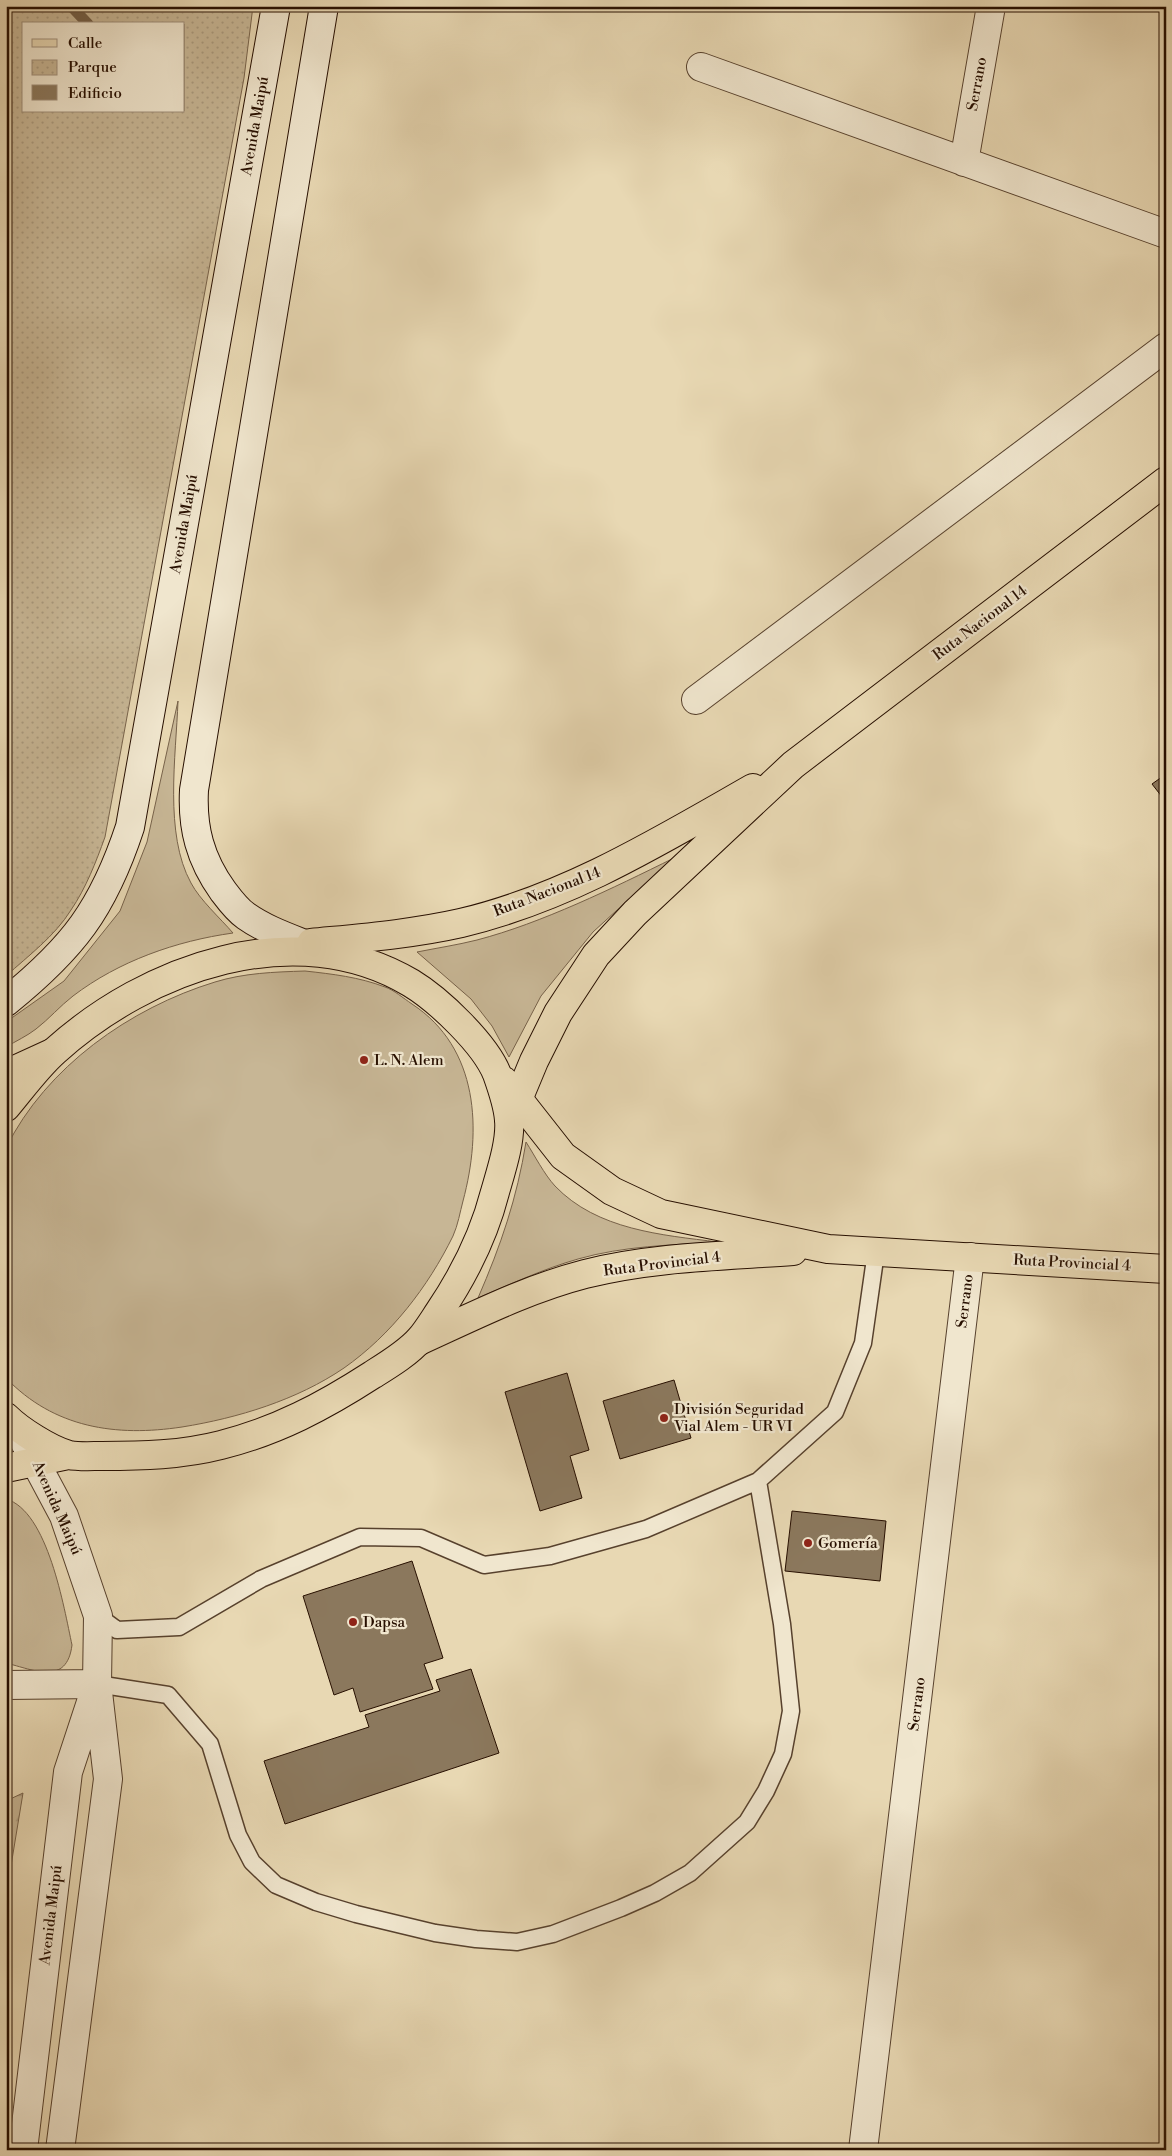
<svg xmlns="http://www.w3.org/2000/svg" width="1172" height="2156" viewBox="0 0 1172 2156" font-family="'Libre Bodoni',serif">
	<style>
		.grass { fill: #c7b695; stroke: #77624a }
		.forest { fill: url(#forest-firs); stroke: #77624a }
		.park { fill: url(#park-dots); stroke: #77624a; fill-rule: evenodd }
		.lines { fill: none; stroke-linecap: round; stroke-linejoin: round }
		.stream { stroke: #735f47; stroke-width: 11 }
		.building { fill: #8b785d; stroke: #270f00 }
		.lane-casing { stroke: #57412d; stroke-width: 19 }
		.street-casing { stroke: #57412d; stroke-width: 30 }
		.secondary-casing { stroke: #270f00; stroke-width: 30 }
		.primary-casing { stroke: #270f00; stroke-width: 30 }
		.highway-casing { stroke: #270f00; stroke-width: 30 }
		.lane { stroke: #f0e6ce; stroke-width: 16 }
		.street { stroke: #f0e6ce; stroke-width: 28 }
		.secondary { stroke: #f0e6ce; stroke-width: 28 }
		.primary { stroke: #e8d8b3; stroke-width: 28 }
		.highway { stroke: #e8d8b3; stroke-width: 28 }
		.poi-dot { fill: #8f2418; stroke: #f0e6ce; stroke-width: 2 }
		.labels { text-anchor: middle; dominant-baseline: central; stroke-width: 4.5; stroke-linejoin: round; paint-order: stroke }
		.street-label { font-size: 15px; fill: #270f00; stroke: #f0e6ce }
		.poi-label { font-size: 15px; fill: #270f00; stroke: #f0e6ce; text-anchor: start }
	</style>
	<defs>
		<pattern id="forest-firs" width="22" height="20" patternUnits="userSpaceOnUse" patternTransform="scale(1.25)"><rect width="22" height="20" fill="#c7b695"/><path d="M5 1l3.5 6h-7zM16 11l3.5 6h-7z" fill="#ab9b7f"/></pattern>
		<pattern id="park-dots" width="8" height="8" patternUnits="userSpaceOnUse" patternTransform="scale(1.25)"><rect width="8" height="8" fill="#c7b695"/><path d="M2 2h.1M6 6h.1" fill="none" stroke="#ab9b7f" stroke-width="1.8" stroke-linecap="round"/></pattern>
	</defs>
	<rect width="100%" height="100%" fill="#e8d8b3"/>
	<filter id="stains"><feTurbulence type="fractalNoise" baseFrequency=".004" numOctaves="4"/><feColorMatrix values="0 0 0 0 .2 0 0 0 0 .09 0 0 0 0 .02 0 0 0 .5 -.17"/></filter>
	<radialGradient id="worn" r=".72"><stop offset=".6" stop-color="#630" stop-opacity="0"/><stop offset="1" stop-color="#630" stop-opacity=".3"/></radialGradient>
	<path class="grass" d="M178,701c-2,55 -14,133 13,182 9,17 29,35 42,50 -57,8 -114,28 -160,63 -13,10 -24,23 -37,33 -9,7 -20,12 -30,18v-25l58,-41 56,-70 27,-69z
		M674,858l-81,74 -52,64 -32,61 -17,-31 -21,-27 -54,-47c20,-4 40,-7 60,-12 65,-17 136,-52 197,-82z
		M305,971c27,3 54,6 80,16 9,3 18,11 27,17 67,44 70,126 51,197 -3,11 -5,24 -10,35 -25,51 -62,99 -109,132 -47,32 -106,50 -162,59 -66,10 -128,1 -176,-49v-230c40,-81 124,-140 209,-166 29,-9 59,-10 90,-11z
		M526,1142c9,14 18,32 29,44 42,44 107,49 163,56 -46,3 -95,4 -140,17 -35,10 -67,25 -100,39 23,-53 39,-100 48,-156z
		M6,1499c42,12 58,109 66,146 -5,41 -38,25 -66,18z"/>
	<path class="forest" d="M23,1793l-17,103v-95z"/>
	<path class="park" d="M6,6h247l-9,72 -139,759c-9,25 -19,51 -34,73 -16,26 -43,46 -65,66zM24,24h160v87h-160z"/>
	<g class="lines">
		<path class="stream" d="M71,6l17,18"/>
	</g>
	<path class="building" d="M1166,774v28l-14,-18z
		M567,1373l22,77 -19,6 12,42 -42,13 -35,-119z
		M674,1380l17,58 -71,21 -17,-58z
		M792,1511l94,10 -6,60 -95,-10z
		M412,1561l31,97 -19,6 9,25 -73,23 -7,-24 -19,7 -31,-99z
		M471,1669l28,84 -214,71 -21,-63 105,-34 -4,-12 75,-24 -4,-11z"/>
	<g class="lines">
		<g class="lane-casing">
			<path id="lane" d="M98,1616l19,14 62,-3 82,-48 99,-42 61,1 63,27 66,-9 96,-27 112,-48 77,-69 28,-69 13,-91
				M97,1684l71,11 42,49 28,91 14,27 24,23 40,17 40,12 79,19 41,6 41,3 36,-8 68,-26 34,-15 35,-20 57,-51 19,-31 17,-37 8,-43 -9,-87 -24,-143"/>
		</g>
		<g class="street-casing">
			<path id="street" d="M701,67l465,167
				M964,162l27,-156
				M696,700l470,-353
				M6,1685l91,-1
				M23,2150l45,-378 29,-88 1,-68 -34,-100 -40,-75
				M60,2150l48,-371 -10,-87
				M863,2150l107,-893"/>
		</g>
		<g class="secondary-casing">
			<path id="secondary" d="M324,6l-130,784c-2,38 6,69 29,101 6,8 14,19 23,25 24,17 54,25 80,37
				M6,1002c67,-54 97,-93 124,-175l146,-821"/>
		</g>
		<g class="primary-casing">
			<path id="primary" d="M6,1074l46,-21
				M504,1081l59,75 49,35 49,23 167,35 338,20
				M419,1341c55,-25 108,-52 166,-67 68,-17 139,-18 208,-23"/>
		</g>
		<g class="highway-casing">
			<path id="highway" d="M311,943c50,-5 101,-9 150,-20 106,-25 199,-82 292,-135
				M6,1107c16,-19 31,-40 49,-56 92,-83 240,-137 356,-68 28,17 74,61 86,91 5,14 11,32 12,46 2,21 -8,51 -14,72 -11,43 -31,83 -56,120 -6,9 -12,19 -19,27 -12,14 -32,26 -48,36 -48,31 -95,56 -151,70 -39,10 -79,11 -119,11 -10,0 -23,1 -33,-1 -19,-5 -50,-25 -63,-38
				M509,1121l25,-60 24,-48 38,-58 39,-42 158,-148 373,-284
				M6,1468l62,-13"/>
		</g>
		<use href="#lane" class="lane"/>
		<use href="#street" class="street"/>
		<use href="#secondary" class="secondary"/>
		<use href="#primary" class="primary"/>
		<use href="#highway" class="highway"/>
	</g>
	<g class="poi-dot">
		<circle cx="364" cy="1060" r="5"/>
		<circle cx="664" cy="1418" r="5"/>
		<circle cx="808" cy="1543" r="5"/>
		<circle cx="353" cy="1622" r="5"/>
	</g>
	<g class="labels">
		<g class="street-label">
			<text transform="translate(977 84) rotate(-80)">Serrano</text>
			<text transform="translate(255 126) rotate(-80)">Avenida Maipú</text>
			<text transform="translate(184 524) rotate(-80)">Avenida Maipú</text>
			<text transform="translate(980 623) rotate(-37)">Ruta Nacional 14</text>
			<text transform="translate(547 892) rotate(-21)">Ruta Nacional 14</text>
			<text transform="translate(1072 1263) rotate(3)">Ruta Provincial 4</text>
			<text transform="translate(662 1264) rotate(-7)">Ruta Provincial 4</text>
			<text transform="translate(965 1301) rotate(-83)">Serrano</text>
			<text transform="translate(57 1508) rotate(66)">Avenida Maipú</text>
			<text transform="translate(917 1704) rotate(-83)">Serrano</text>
			<text transform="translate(51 1915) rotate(-83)">Avenida Maipú</text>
		</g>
		<g class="poi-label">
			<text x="374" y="1060">L. N. Alem</text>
			<text x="674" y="1409">División Seguridad<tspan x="674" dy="17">Vial Alem - UR VI</tspan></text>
			<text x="818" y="1543">Gomería</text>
			<text x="363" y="1622">Dapsa</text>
		</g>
	</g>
	<rect width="1172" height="2156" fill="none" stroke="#e8d8b3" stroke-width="25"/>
	<rect x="8" y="8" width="1157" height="2141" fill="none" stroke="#270f00" stroke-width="2.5"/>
	<rect x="12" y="12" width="1147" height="2131" fill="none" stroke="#270f00"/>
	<rect x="22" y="22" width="162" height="90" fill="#f0e6ce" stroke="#a0907c"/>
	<rect x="32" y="39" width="25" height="8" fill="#e8d8b3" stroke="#a0907c"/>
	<text x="68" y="48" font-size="15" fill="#270f00">Calle</text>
	<rect x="32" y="60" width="25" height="15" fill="url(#park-dots)" stroke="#a0907c"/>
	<text x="68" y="72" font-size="15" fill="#270f00">Parque</text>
	<rect x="32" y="85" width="25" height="15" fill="#8b785d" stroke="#a0907c"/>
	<text x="68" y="98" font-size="15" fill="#270f00">Edificio</text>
	<rect width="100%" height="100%" filter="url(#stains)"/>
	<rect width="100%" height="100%" fill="url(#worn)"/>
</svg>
